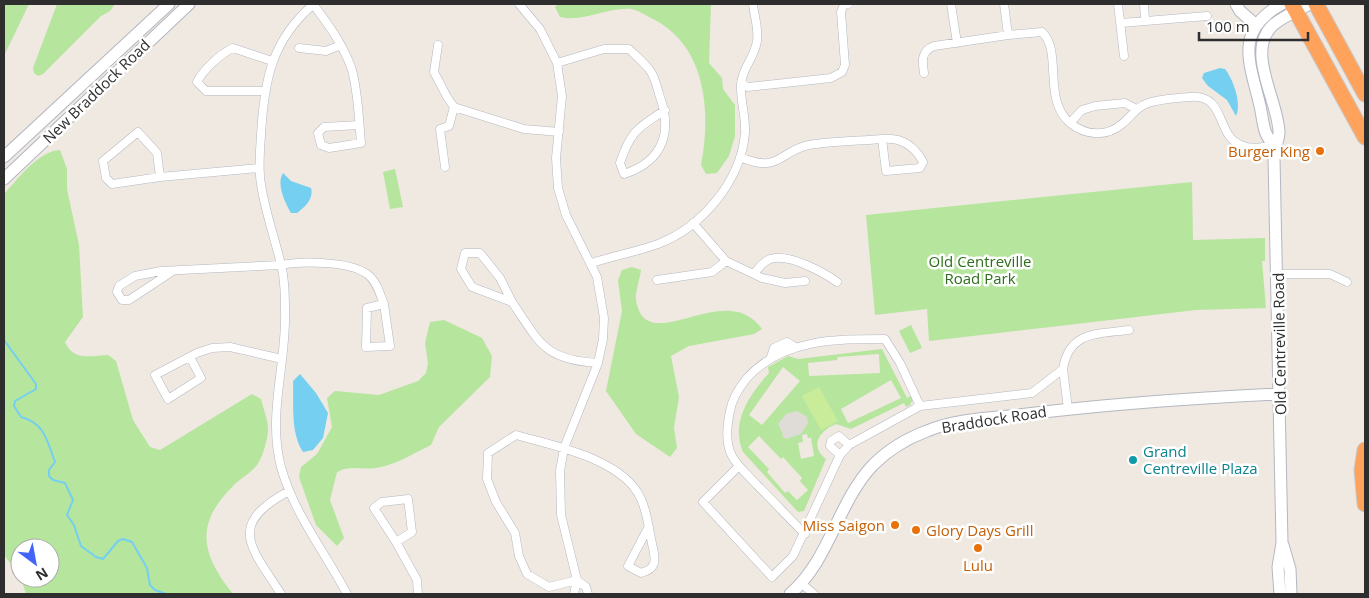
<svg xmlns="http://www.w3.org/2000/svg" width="1369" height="598" viewBox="0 0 1369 598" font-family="'Open Sans',sans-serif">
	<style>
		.green { fill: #b6e59e; fill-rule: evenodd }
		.pitch { fill: #c9ec9a }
		.plaza { fill: #dfdcd8 }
		.water { fill: #75cff0 }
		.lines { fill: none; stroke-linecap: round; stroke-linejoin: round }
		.stream { stroke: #75cff0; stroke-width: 2 }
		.street-casing { stroke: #b4b7c1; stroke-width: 9 }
		.secondary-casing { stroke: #b4b7c1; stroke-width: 13 }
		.highway-casing { stroke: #c9c9c9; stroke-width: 17 }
		.street { stroke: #fff; stroke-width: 8 }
		.secondary { stroke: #fff; stroke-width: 11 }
		.highway { stroke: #ffa35c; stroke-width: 15 }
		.food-dot { fill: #e8710a; stroke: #fff; stroke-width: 2 }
		.culture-dot { fill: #0f9aa8; stroke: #fff; stroke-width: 2 }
		.labels { text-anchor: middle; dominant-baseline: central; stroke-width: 5; stroke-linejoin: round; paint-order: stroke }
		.street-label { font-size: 15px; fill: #2e2e2e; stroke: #fff }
		.food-label { font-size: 15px; fill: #c56008; stroke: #fff; text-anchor: end }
		.park-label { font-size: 15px; fill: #2c6e1b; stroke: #fff }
		.culture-label { font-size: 15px; fill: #0d838f; stroke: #fff; text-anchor: start }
	</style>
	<rect width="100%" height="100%" fill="#efe9e1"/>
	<path class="green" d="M4,4h25l-25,52z
		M57,4h58l-5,7 -9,5 -58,58 -5,2 -4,-3 -1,-5z
		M558,4h153l-2,59 13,15 1,11 12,16v31l-6,20 -12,17 -11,1 -5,-9c10,-52 6,-117 -46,-145 -7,-3 -16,-10 -24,-11 -24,-2 -49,14 -71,8l-5,-10z
		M60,150l7,19v20l12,56 4,72 -18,25c8,19 25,14 43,13l8,6 17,59 17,27 10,3 92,-56 9,5c2,9 7,21 7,30 0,9 -5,28 -11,36 -6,8 -16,13 -23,20 -40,39 -33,69 -1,109h-207l-5,-16h29v-30h-30v28l-16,-21v-361c14,-15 34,-43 56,-44z
		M395,169l8,38 -13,2 -7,-37z
		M1192,182l1,58 72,-2v23h-3l4,47 -70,2 -267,31 -2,-32 -52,6 -9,-100z
		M632,267l9,3c-1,9 -6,22 -5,30 10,61 89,-24 126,29l-8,5 -65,12 -18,10 8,41 -5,30 3,21 -7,9 -34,-23 -30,-43 16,-80 -4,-31 4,-10z
		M444,320l38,18 10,18 -2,21 -51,50 -8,18c-17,8 -35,20 -55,23 -14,2 -26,-3 -39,4l-7,28 14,38 -7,8 -21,-21 -17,-48 2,-10 16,-13 15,-27 -5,-29 8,-7 44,4 39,-14 8,-8 2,-10 -3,-20 5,-21z
		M911,325l11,23 -12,5 -11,-22z
		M882,349l25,49 3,-2 3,3 -3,6 -4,2 -2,-4 -53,26 -15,-5c-15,6 -28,21 -10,35l-22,52 -6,1 -55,-60c-13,-30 7,-58 26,-79l-1,-6 20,-11 10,3zM879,354l1,19 -71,3 -1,-13 29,-3 1,-3zM783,367l17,14 -38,44 -13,-10zM891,380l10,18 -53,25 -7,-14zM807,434l1,4h3l3,18 -13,3 -3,-16 5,-1 -1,-7zM759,436l22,23 2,-2 19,21 -2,3 8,9 -11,10 -9,-9 -3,2 -18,-21 2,-3 -21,-22z"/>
	<path class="pitch" d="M819,387l19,34 -17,9 -19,-34z"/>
	<path class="plaza" d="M797,411l10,6 1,6 -7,11 -15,5 -4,-3 1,-2 -5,-10 8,-10z"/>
	<path class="water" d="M1220,68l5,1c8,10 17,34 11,47l-9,-16 -19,-14 -6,-8 2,-5z
		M283,173l8,8 20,7c3,11 -6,19 -14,25h-6c-6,-10 -15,-29 -8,-40z
		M300,374l16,19 12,20 -5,25 -10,12 -10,2c-13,-20 -9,-48 -10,-71z"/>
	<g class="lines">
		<path class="stream" d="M4,340l32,44v5l-21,12 -1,5 7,11c24,6 26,24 34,45l-6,8v6l4,4 12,3 8,17 -6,15 7,10 7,21 15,11 7,2 15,-18 5,-2 9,3 15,26 3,17 5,5 11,4"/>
		<g class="street-casing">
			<path id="street" d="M313,4c15,20 29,39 38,63 7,21 8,54 10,76l-32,5 -8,-3 -3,-12 6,-6 35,-2
				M314,4c-43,36 -50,78 -53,131 -1,17 -3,33 0,49 4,28 14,54 20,81 4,14 4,30 4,45 2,53 -18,104 -4,157 13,47 44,85 66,127
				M519,4l21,25 17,34 5,33 -6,62 2,30 8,27 31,62 7,41 -1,21 -5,24 -34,85 -4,23 1,44 16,65 -3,14
				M951,4l6,39
				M1004,4l4,31
				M1118,4l6,52
				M1144,4l1,16
				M1121,23l86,-7
				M438,45l-4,27 13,25 7,10 70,22 35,3
				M299,48l27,3 15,-6
				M557,63l47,-14h25c7,7 17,15 22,23 4,6 6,15 8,22 14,37 5,67 -35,80l-4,-11c11,-33 18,-35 45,-53
				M924,73c-2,-12 -3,-22 10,-27l74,-11 34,-3c21,20 0,67 28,91 16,13 37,14 52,1 10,-8 14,-17 26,-21 12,-4 29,-5 42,-6 37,-3 25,38 51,48 10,5 23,2 33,0
				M741,84l7,3 83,-9 11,-6 3,-7 -4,-53 3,-7 4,-1
				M265,91h-59l-9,-9c6,-12 23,-28 36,-34l39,13
				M1070,123l12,-13 13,-4 30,-3 11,6
				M740,157c40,17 39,-6 69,-12 24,-4 49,-4 73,-6l4,32 34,-3 3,-6c-9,-17 -22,-25 -41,-23
				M445,167l-5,-38 9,-3 5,-19
				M160,177l-3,-24 -19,-21 -35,29 3,17 6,6 48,-7 99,-9
				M693,223l33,38 36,17 23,5 20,-2
				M465,253h15l20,25 12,24 -40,-15 -11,-18z
				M592,263c21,-7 44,-11 66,-19 44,-17 83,-63 87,-111 1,-17 -5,-33 -4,-49 1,-16 14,-27 16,-43 2,-11 -3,-26 -4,-37
				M173,271l-44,29h-7l-5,-8 2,-6 16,-10 26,-5 120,-6c21,-4 68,-4 86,9 9,6 13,20 17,30
				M754,274c5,-7 11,-15 21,-16 18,-2 48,14 62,24
				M1278,274h52l17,8
				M657,280l55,-8 14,-11
				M512,302c28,41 32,58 86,61
				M384,304l6,42 -24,1 1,-39z
				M190,357l11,21 -33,21 -13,-24 42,-22 15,-5 18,-1 52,12
				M771,357l3,-9 13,-6 8,5
				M1063,369c6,-38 35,-35 66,-39
				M840,455l-10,-9 1,-5 8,-5 10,9
				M739,466l-36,36 69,75 21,-21 47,-101 9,-10 71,-39 112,-13 31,-24 5,40
				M408,499l4,33 -16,10 -22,-34 8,-6z
				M805,534c-16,-16 -32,-33 -48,-49 -8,-9 -19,-18 -25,-29 -7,-14 -5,-30 -2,-45 2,-12 9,-23 17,-33 35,-39 89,-39 138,-39l15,24 20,43
				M396,542l21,38 1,14
				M577,580l-28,7 -22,-13 -8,-18 -4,-23 -19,-31 -9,-23 1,-26 28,-18c38,11 108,24 125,64 7,15 8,33 12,49 3,13 3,21 -12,25l-13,-7 20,-38
				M577,580l9,7 2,7
				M802,584l12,10
				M281,594c-30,-47 -55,-69 8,-103"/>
		</g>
		<g class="secondary-casing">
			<path id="secondary" d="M1236,4l4,7 16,14
				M1274,145c-12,-12 -10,-22 -14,-39 -10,-43 -27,-75 22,-102
				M4,157l165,-153
				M4,179l185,-175
				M1283,545l7,24 1,25
				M790,594c40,-34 47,-91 83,-129 15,-15 35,-27 54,-34 31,-13 67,-13 100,-17 84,-10 168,-16 252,-20
				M1280,594l-2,-27 4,-24 -8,-385c0,-9 5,-18 5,-26 -1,-32 -34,-81 -6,-107 11,-9 25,-15 37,-21"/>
		</g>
		<g class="highway-casing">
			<path id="highway" d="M1292,4l73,133
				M1316,4l49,90
				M1365,450l-3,20 3,34"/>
		</g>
		<use href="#street" class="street"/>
		<use href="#secondary" class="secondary"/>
		<use href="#highway" class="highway"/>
	</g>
	<g class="food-dot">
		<circle cx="1320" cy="151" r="5"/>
		<circle cx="895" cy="525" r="5"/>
		<circle cx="916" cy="530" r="5"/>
		<circle cx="978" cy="548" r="5"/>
	</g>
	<circle class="culture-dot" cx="1133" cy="460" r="5"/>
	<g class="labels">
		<g class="street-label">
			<text transform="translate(96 91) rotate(-44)">New Braddock Road</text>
			<text transform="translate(1279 344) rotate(-91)">Old Centreville Road</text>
			<text transform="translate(994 419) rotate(-9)">Braddock Road</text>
		</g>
		<g class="food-label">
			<text x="1310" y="151">Burger King</text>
			<text x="885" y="525">Miss Saigon</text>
			<text x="926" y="530" text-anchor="start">Glory Days Grill</text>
			<text x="978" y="565" text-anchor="middle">Lulu</text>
		</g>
		<g class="park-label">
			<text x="980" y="261">Old Centreville<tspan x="980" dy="17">Road Park</tspan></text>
		</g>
		<g class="culture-label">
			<text x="1143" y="451">Grand<tspan x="1143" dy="17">Centreville Plaza</tspan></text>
		</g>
	</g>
	<rect width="1369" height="598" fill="none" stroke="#2e2e2e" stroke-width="10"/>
	<g transform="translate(35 563) rotate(148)"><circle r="24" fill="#ffffff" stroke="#ababab"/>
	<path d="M0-4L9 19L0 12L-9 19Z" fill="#4264fb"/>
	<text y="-8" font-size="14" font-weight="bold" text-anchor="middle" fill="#2e2e2e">N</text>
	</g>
	<path d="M1199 32v8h109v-8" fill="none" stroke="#2e2e2e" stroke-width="2.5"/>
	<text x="1206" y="32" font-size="15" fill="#2e2e2e" stroke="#ffffff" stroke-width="4" paint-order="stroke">100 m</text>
</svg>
